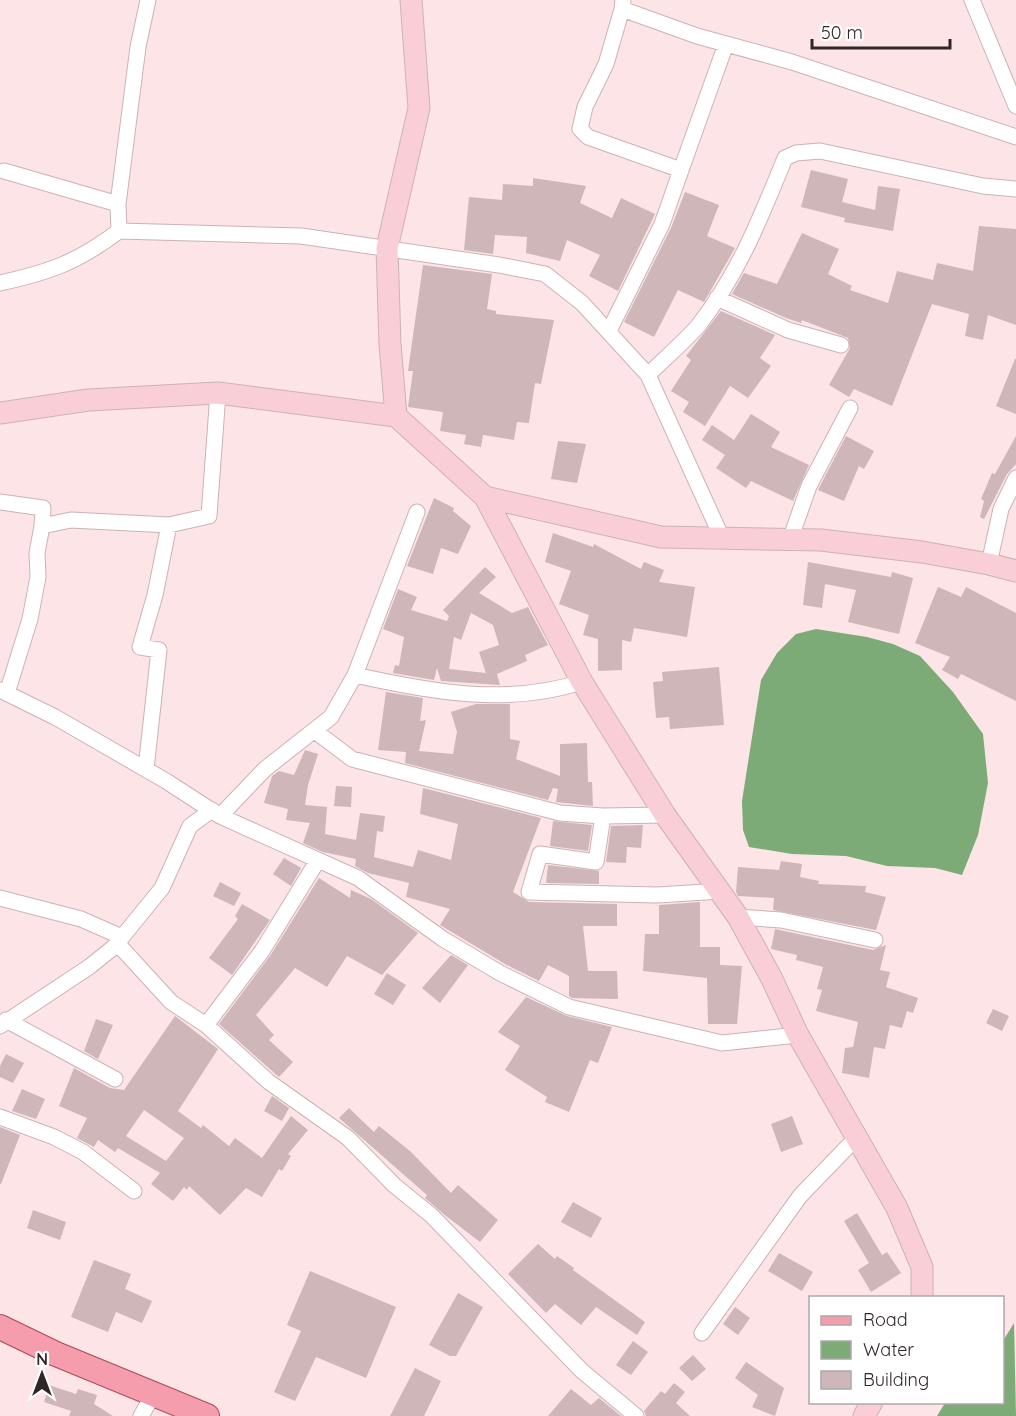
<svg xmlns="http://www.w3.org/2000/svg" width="1016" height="1416" viewBox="0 0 1016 1416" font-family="Quicksand,sans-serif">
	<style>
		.water { fill: #7cab77 }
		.building { fill: #cfb7b9; fill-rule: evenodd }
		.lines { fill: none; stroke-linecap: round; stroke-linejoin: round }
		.street-casing { stroke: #cbb3b5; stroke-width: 17 }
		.secondary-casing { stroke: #cbb3b5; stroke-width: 23 }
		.primary-casing { stroke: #ab495a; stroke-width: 26 }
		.street { stroke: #fff; stroke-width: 15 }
		.secondary { stroke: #faced6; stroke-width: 21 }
		.primary { stroke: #f59dac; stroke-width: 24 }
	</style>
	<rect width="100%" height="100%" fill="#fde4e6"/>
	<path class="water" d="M816,629l51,8 26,7 27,12 33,36 30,42 5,49 -10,52 -16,40 -27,-7 -48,-2 -41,-10 -54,-2 -43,-7 -6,-17 -1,-29 19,-121 16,-27 19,-19z
		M1014,1323l2,93h-79l8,-13 57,-1 1,-61z"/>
	<path class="building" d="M811,170l37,9 -6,23 33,8 3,-24 22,3 -7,42 -49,-9 1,-4 -44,-11z
		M533,178l53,8 -6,17 32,15 9,-20 34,16 -37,77 -29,-15 11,-21 -33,-15 -7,21 -34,-8 1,-16 -32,-2 -2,19 -29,-4 5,-53 33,3 1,-16 30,2z
		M685,192l34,13 -12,31 28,12 -31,54 -26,-12 -24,47 -30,-15 47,-94z
		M979,226l37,3v96l-28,-10 -5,25 -18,-4 4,-22 -37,-10 -40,102 -38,-17 -5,8 -20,-12 21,-37 -2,-10 -46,-18 -1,3 -15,-5 -54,-24 12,-21 33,11 25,-51 37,16 -11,25 24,12 -2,4 38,13 9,-32 36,9 4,-17 36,8z
		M423,265l69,9 -5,35 9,2v3l58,6 -13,64 -6,-1 -6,40 -12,-1 -3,18 -31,-5 -2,12 -17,-3 2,-9 -26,-4 3,-19 -35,-5 5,-36h-5z
		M721,311l54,24 -15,23 11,8 -23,32 -18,-12 -25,40 -22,-14 6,-10 -18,-11 20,-31 -5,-4z
		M1015,359h1v55l-20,-8z
		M751,414l29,18 -9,15 38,18 -16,36 -42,-20 -5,7 -30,-20 9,-13 -23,-15 10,-15 22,15z
		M846,436l28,15 -10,18 -5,-3 -15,35 -26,-11z
		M1016,436v28l-9,10 -23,45 -4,-2 4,-16 -3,-2 11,-26 3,1z
		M558,441l28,3 -9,39 -26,-4z
		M434,498l20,10 -1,3 18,15 -13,28 -17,-6 -8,26 -26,-8z
		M553,533l40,14 1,-3 47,25 3,-7 20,8 -5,12 36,5 -8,50 -53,-9 -3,14 -9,-2v30l-24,1v-32l-15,-4 6,-20 -30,-11 12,-33 -26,-9z
		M808,562l83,15 1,-5 21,6 -14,56 -51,-12 8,-32 -31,-6 -3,24 -19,-3z
		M485,567l11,10 -17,16 33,20 16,-6 20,38 -23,10 2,6 -30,13 3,11 -59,-4 -4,-13 -3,12 -41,-7 2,-8 4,1 5,-29 -21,-8 15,-40 19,8 -6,13 36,11 2,-5 -6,-6zM471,613l22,12 6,20 -20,7 7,21 -37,-4 5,-32 7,3z
		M938,587l23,10 5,-10 50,26v88l-55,-27 -3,5 -16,-9 8,-13 -35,-14z
		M719,667l5,58 -54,4 -1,-12 -13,1 -3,-36 10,-1 -1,-9z
		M386,692l37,6 -3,23 6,-1 -7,31 34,3 4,-22 -6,-20 25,-8h34v35l10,2 -4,18 44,17v-32l27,-1 1,39h4l1,24 -37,-4 2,-13 -5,-1 -5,12 -143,-37 1,-11 -28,-2z
		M305,750l13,4 -10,31 -3,20 22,2 -2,27 31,6 4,-27 25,3 -2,16 -6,-1 -3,26 39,10 5,-17 33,10 7,-36 -38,-10 3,-26 118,30 -28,74 16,10 88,2v22h-34l5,45h29l1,28 -46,-1 -3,-2v-20l-21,-11 -9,16 -34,-17 -65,-39 10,-16 -44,-12 3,-14 -41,-10 -13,-7 1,-7 -33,-7 -20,-9 7,-20 -24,-3 2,-11 -24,-6 8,-27 7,-5 15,4z
		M336,786l16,1 -1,20 -17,-1z
		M553,821l39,4 -4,26 -38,-5z
		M643,825l-2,23 -14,-1 -1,16 -20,-1 5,-36z
		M284,858l17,10 -10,18 -18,-12z
		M781,861l21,3 -2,13 19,4 -1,3 48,2 -1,6 21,5 -10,33 -103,-20 1,-12 -36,-2 -2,-4 2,-25 41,3z
		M548,865l51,6v13l-53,-1z
		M319,878l31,20 1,-8 20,9 47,34 -36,42 -35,-19 -20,31 -32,-19 -39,47 18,20 -5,5 24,22 -14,15 -60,-53 51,-68z
		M220,882l21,11 -7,13 -21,-10z
		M700,902v45h20v18l22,1 -5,58h-29l-1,-46 -64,-7 2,-37h14v-29z
		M242,904l28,16 -38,55 -23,-17 29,-39 -3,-3z
		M775,929l98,21 13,-5 -6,25 10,2 -4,15 32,11 -5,15 -6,-2 -5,17 -12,-3 -5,24 -11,-2 -5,31 -27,-5 3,-25 8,-1 5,-25 -42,-11 6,-21 -5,-1 6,-22 -27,-7 1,-5 -26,-6z
		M451,955l17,10 -28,38 -18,-15z
		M387,973l19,12 -13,20 -19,-11z
		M526,997l41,19 45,11 -14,36 -8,-3 -21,52 -24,-10 2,-5 -42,-27 15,-24 -22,-14z
		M993,1009l16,7 -7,15 -16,-8z
		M175,1016l43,33 -40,62 23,17 2,-3 26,21 6,-8 27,20 29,-42 17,14 -20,24 3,2 -9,15 -3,-2 -17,28 -16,-9 -26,27 -31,-29 -2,4 -3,-3 -11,14 -22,-17 9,-11 -42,-25 -3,4 -17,-12 -4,7 -17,-9 10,-20 -28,-12 15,-38 36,20 14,2zM144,1110l40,28 -18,23 -40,-25z
		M96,1019l17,6 -15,34 -14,-8z
		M6,1054l18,9 -11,20 -13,-6v-11z
		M22,1089l23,10 -9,20 -24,-8z
		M272,1096l17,12 -7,13 -18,-10z
		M349,1108l25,24 5,-6 31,25 41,42 7,-8 40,35 -18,22 -34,-26 -21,-18 2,-3 -88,-77z
		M792,1116l11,28 -22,8 -10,-28z
		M0,1127l20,8 -19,49h-1z
		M573,1202l29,16 -11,20 -30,-16z
		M33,1210l33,12 -6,18 -33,-12z
		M857,1213l25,42 5,-3 14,21 -30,19 -13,-22 11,-7 -25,-42z
		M538,1244l17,15 2,-3 17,12 -1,2 72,52 -8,13 -41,-28 -15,18 -26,-21 -9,9 -38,-39z
		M779,1253l34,19 -11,19 -34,-20z
		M94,1260l37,14 -6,15 27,12 -10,22 -26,-11 -8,20 -37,-15z
		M310,1271l86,36 -30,71 -50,-21 -21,44 -21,-9 27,-61 -14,-6z
		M458,1293l25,14 -27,49h-6l-21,-11z
		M735,1307l15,11 -12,17 -15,-11z
		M633,1341l15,11 -17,23 -15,-10z
		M693,1355l13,14 -14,12 -13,-13z
		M746,1362l38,26 -9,28 -23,-9 6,-12 -23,-17z
		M415,1368l26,13 -17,35h-34z
		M674,1383l11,9 -9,11 14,13h-44l-2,-5 17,-20 4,3z
		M49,1385l27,9 2,-5 19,6 -3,9 19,12h-44l2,-5 -27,-9z
		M571,1389l20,16 8,-7 22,18h-73z"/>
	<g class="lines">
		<g class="street-casing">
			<path id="street" d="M148,0l-10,47 -20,157 1,27 182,5 198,29 46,9 37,29 66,72 74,163
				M623,0l-1,9 75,27 95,26 224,75
				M972,0l44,106
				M681,170l45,-126
				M4,171l114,33
				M0,283c50,-11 78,-21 119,-52
				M717,298l71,32 53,15
				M609,331l53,-107 19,-54 -93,-33 -8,-8 5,-22 21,-43 16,-55
				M648,375c16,-16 35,-32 50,-49 40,-51 63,-109 87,-168l11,-5 24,-2 163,35 33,3
				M0,502l43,6 -1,18 29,-6 98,5
				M791,537l18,-51 41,-78
				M989,564l12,-55 15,-31
				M355,675c76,17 151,31 227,7
				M0,690l55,27 111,64 54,35 138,62 85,61 57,34 69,34 153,36 76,-8
				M7,693l23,-74 8,-42 -1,-24 5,-27
				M315,731l37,28 208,54 43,3 62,-1
				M146,769l13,-119 -19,-3 15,-52 14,-70 40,-9 9,-123
				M220,816l45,-47 66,-52 24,-42 62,-163
				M603,816l-7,46 -56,-8 -11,38 128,3 64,-4
				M0,898l81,21 41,18
				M738,917l43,3 94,20
				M117,943l54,59 35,23 63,57 79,56 46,47 38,31 150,155 54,45
				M6,1020l109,59
				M206,1025l56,-74 56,-91
				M0,1026l89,-59 25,-20 48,-59 28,-62 22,-16
				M0,1117l54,20 29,15 51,39
				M702,1333l98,-137 57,-59
				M141,1416l12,-21"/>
		</g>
		<g class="secondary-casing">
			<path id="secondary" d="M411,0l8,108 -32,140 3,96 6,72 89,81 97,185 83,133 73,102 34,62 26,56 99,173 25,59v31
				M0,413l88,-13 130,-7 178,23
				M485,497l176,40 160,3 101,12 67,12 27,7
				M864,1416l8,-14"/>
		</g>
		<g class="primary-casing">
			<path id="primary" d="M0,1327l56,27 151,62"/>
		</g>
		<use href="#street" class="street"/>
		<use href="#secondary" class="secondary"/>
		<use href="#primary" class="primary"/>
	</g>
	<rect x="809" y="1296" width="195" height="108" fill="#ffffff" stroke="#aca8a9" stroke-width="1.5"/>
	<rect x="821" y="1316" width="30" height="9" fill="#f59dac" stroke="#aca8a9" stroke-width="1.5"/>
	<text x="863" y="1326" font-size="18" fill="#2f2627">Road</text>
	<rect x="821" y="1341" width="30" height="18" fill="#7cab77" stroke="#aca8a9" stroke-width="1.5"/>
	<text x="863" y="1356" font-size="18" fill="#2f2627">Water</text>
	<rect x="821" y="1371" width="30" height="18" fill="#cfb7b9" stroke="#aca8a9" stroke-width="1.5"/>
	<text x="863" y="1386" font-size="18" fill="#2f2627">Building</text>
	<g transform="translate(42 1374)" stroke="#ffffff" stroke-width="4.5" paint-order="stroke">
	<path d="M0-4.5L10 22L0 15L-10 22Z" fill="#2f2627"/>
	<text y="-9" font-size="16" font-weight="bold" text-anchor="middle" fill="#2f2627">N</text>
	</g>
	<path d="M812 39v9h138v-9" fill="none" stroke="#2f2627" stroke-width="3"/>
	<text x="821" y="39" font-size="18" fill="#2f2627" stroke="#ffffff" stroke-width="4.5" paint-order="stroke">50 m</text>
</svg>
